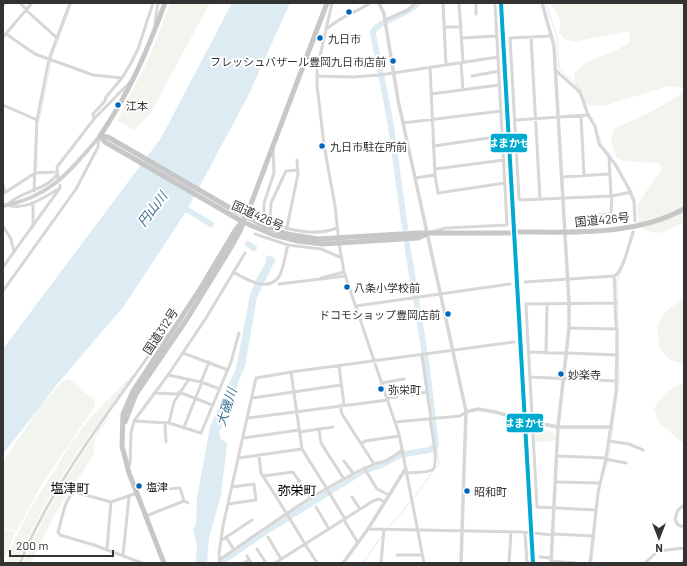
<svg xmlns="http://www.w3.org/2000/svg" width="687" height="566" viewBox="0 0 687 566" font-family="Barlow,'Noto Sans JP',sans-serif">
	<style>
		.green { fill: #f1f5ed }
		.water { fill: #ddebf3 }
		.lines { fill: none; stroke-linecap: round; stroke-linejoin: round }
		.stream { stroke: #ddebf3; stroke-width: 1 }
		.river { stroke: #ddebf3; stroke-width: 6 }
		.minor { stroke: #d7d7d7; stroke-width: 3 }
		.tertiary { stroke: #d7d7d7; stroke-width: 3.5 }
		.secondary { stroke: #d0d0d0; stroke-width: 4 }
		.trunk { stroke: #c7c7c7; stroke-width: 5 }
		.rail-1-casing { stroke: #fff; stroke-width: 7 }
		.rail-1 { stroke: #00a9ce; stroke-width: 4 }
		.bus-dot { fill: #0065bd; stroke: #fff; stroke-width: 1.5 }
		.labels { text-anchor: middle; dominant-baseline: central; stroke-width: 4; stroke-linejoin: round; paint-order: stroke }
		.bus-label { font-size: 11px; fill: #333; stroke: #fff; text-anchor: start }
		.street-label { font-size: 12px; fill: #333; stroke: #fff }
		.water-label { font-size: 13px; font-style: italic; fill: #3f7597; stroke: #fff }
		.neighbourhood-label { font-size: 13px; fill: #000; stroke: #fff }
		.line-badge { stroke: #fff; stroke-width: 1.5 }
		.badge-label { font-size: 11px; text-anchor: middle; font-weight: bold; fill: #fff }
	</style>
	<rect width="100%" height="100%" fill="#fff"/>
	<path class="green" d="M170,3h40l-60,111 -16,16 -17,-9 33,-65z
		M550,3h134v85l-15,-2 -66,20 -15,-1 -12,-13 -2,-19c19,-19 37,-17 56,-31v-7l-2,-4 -55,11 -10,-4 -4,-6 2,-11z
		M684,89v133c-19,10 -25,16 -45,4l-2,-21 25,-37 -3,-5 -35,-2 -8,-4 -5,-18 3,-10c14,-7 65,-28 70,-40z
		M684,297v67l-14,-4 -10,-12 -3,-21 7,-14z
		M134,373l-56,78 -25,39 -21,40 -15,33h-11l9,-25 18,-34 39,-62 15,-21z
		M69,379l26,22v5l-53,78 -26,48 -13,-5v-65l36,-54 18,-21 7,-7z
		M684,383v61l-25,-21 -5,-14c6,-13 16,-21 30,-26z
		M109,416l1,1 -15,21 -1,16 -39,60 -24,49h-7c20,-53 52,-101 85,-147z
		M534,427l18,5 3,4v5l-22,1z
		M3,528l12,5 -12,30z"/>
	<path class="water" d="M232,3h58l-42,93 -61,114 -63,96 -65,76 -56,72v-105l158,-211z
		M267,255l8,3v3l-18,36 -12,69 -7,17 -3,16 -16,33 2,7 6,4v3l-6,49 -12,43 -2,25h-12l2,-17 -4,-16 3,-6 1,-26 13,-71 26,-59 14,-73 5,-14 11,-19 -1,-1z"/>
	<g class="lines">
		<path class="stream" d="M546,3l11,34 2,32 21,19 6,16
			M51,59l21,-56
			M589,113l7,13
			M39,121l12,-59
			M599,136l2,7 11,14
			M619,168l7,13
			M37,169v-13
			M628,184l7,15 1,18
			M631,242l4,-11
			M611,440l8,-58 -2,-102 7,-16
			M608,458l3,-15
			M604,473l4,-12
			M388,528l28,-33 23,-32 -3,-17
			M363,563l19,-27
			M592,563l6,-61"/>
		<path class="river" d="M181,206l30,18
			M405,228l-15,-108 -17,-86v-3c8,-11 33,-15 45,-28
			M248,244l6,4
			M220,563l45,-31 98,-61 19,-6 18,-10 29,-5 7,-5 -10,-84 -19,-117"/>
		<path class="minor" d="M20,3l6,6
			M332,3l-15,66v16l7,60 11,61 4,37 5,29 55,162 25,129
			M443,3l3,62
			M459,3l4,59
			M476,3v11
			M3,6l2,-3
			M26,10l31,28
			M385,20l23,-10 7,-7
			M156,27l-1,-4 3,-20
			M444,27h17
			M328,28c13,-12 27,-15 42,-25
			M6,34l29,20 58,21 29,3
			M552,36l-42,2 9,160 1,2 92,-4 19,-4
			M3,37l29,-34
			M531,37l9,162
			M461,38l35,-2
			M461,63l2,27
			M430,67l5,108 3,18 67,-10
			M555,70l25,22 8,23 7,11 4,18 16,20 14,25 5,13 1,19
			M317,76l36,1 27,-2 118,-18
			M472,76l27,-5
			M431,94l68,-9
			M3,105l34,15
			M581,116l3,59
			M94,119l-1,-5 12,-13 1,-4 16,-19 9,-15 7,-14 15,-46
			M516,120l72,-5
			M403,123l98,-12
			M434,146l68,-10
			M273,147l1,26 -10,30v17c23,10 50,17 73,8
			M609,157l2,38
			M435,169l69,-9
			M57,175c-13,16 -36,16 -50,30 19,6 37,-8 53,-17
			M562,177l47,-3
			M58,178l-1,-11 37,-48 36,-37
			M415,178l20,-3
			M3,185l2,7
			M34,191l3,-71 12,-61 21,-56
			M3,194l32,-21 21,-1
			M590,215l21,-1 1,-18
			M270,222l1,-19 15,-32 12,-1
			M3,226l8,13 3,13
			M33,227v-24
			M287,227l11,-53 -1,-14
			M432,232l14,-4 61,-3 -12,-222
			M255,234l33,11 33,4 21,9
			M3,267l57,-79v-3
			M233,272c12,7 34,20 45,6 6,-7 7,-24 10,-33
			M321,278l23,-6
			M525,282l89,-6
			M279,284l67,-8
			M3,291l73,-102 22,-42 1,-9
			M356,306l154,-22
			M569,328l48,1
			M528,352l38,1
			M183,353l45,17
			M546,353l1,-49
			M566,353l52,2
			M422,356l9,63
			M339,366l5,39
			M291,372l223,-30
			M168,375l38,-57 39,-65
			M530,377l87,4
			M201,382l8,-20
			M382,383l22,-4
			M179,392l33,13
			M154,393l24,1
			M411,395l16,-3
			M252,398l89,-13
			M387,398l10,-1
			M340,405l2,9 32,50 12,-3 17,-11
			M248,418l140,-18
			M134,421l34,-46 33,7 19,7
			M395,422l65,-6 6,-4
			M165,423l1,19
			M169,423l5,-21 15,-23
			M184,427l18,-45
			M319,430l2,13 23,36
			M299,432l34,-5
			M243,438l56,-8
			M609,441l20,3 14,6
			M361,444l4,-3 34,-5
			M302,449l25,40
			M259,455l2,18 26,41
			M557,456l49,2
			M605,459l21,4
			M344,461l9,12
			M128,467l2,-3 1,-31 3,-12 35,2 32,10 30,-71 8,-29
			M364,468l13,21 12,6
			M407,473c7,-1 19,0 25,-3 8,-4 -1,-43 -2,-51
			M263,476l30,-4 18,27
			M555,482l45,1
			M167,489l13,-1 4,13 4,2
			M327,489l18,30
			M137,493l-26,9 -36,-10c-10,3 -14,31 -17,40l2,3 34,10 48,18
			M276,496l24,-15
			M352,497l8,12
			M228,504l28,-4 -2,-16 -22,3
			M684,505l-6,5 -3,9 3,6 6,2
			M316,507l13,22
			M596,510l-59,-3 -11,-201v-2l90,-1
			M287,514l18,30
			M146,516l38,-15
			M344,520l14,23
			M368,529l154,3 31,3
			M525,533l2,30
			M553,534l41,2
			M226,537l8,13
			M268,537l13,22
			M222,540l30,-20
			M305,544l12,19
			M107,549l4,-47
			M257,549l9,14
			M123,555l6,-58
			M397,555h25
			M247,556l4,7
			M540,557l11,1
			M219,560c50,-34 100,-72 155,-96
			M551,561l25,2
			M20,563c32,-78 84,-144 132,-212l15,-17
			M220,563l-1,-10 4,-27 33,-148 35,-6 11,77 -63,9
			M244,563l5,-3
			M275,563l98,-62 6,-2 6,3
			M381,563l3,-34
			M509,563l2,-31
			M590,563l8,-70 8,-35 10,-66 1,-60c-3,-18 -1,-37 -3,-56 9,-3 16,-35 19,-44
			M645,563l13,-12 26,-3
			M682,563l2,-3"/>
		<path class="tertiary" d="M379,3l5,11 14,86 68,311 -5,152
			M542,3l12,43 15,257v25l-11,99 -7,136
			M466,412l12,-3 17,3 37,10 26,5h53
			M343,563l25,-34 38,-61"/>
		<path class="secondary" d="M3,206c49,-10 66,-34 97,-70"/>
		<path class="trunk" d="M100,136l8,1 129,75 28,14 22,8 31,5 100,-6h93
			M100,136l5,6 138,80 31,13 24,6 25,3 95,-6 9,-4
			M100,136c29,-43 47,-84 65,-133
			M518,232c55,0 116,4 166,-23
			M125,422l11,-28 51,-75 43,-70 10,-18 3,-8
			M164,563l-35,-90 -7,-27 1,-32 10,-23 67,-102 36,-60 10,-12 81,-214"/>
		<g class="rail-1-casing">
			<path id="rail-1" d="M501,3l32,560"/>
		</g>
		<use href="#rail-1" class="rail-1"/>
	</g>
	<g class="bus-dot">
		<circle cx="349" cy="12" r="3.5"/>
		<circle cx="320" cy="38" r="3.5"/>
		<circle cx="393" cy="61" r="3.5"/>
		<circle cx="118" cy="105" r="3.5"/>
		<circle cx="322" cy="146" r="3.5"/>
		<circle cx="347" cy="287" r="3.5"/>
		<circle cx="448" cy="314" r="3.5"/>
		<circle cx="561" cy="374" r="3.5"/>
		<circle cx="381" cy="389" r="3.5"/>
		<circle cx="139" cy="486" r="3.5"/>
		<circle cx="467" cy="491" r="3.5"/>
	</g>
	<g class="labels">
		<g class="bus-label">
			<text x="328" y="38">九日市</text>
			<text x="386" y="61" text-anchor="end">フレッシュバザール豊岡九日市店前</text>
			<text x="126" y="105">江本</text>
			<text x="330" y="146">九日市駐在所前</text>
			<text x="354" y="287">八条小学校前</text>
			<text x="440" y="314" text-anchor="end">ドコモショップ豊岡店前</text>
			<text x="568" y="374">妙楽寺</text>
			<text x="388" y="389">弥栄町</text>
			<text x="146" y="486">塩津</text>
			<text x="474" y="491">昭和町</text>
		</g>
		<g class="street-label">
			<text transform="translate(258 215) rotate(24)">国道426号</text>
			<text transform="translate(602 219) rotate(-5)">国道426号</text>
			<text transform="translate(160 331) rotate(-57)">国道312号</text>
		</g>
		<g class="water-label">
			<text transform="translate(152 209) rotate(-53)">円山川</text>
			<text transform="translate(226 407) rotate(-72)">大磯川</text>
		</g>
		<g class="neighbourhood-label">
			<text x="70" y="488">塩津町</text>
			<text x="297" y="490">弥栄町</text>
		</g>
	</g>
	<g class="line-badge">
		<rect x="490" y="133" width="38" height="20" rx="4" fill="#00a9ce"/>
		<rect x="506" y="413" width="38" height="20" rx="4" fill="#00a9ce"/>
	</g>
	<g class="badge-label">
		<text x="509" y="147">はまかぜ</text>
		<text x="525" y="427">はまかぜ</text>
	</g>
	<rect width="687" height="566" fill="none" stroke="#333333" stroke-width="8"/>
	<g transform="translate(659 538) rotate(180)" stroke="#ffffff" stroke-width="3" paint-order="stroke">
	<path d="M0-3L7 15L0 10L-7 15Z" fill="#333333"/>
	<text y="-6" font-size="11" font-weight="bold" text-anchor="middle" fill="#333333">N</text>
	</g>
	<path d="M10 550v6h103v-6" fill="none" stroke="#333333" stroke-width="2"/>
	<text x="16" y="550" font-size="12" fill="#333333" stroke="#ffffff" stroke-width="3" paint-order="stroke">200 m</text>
</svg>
